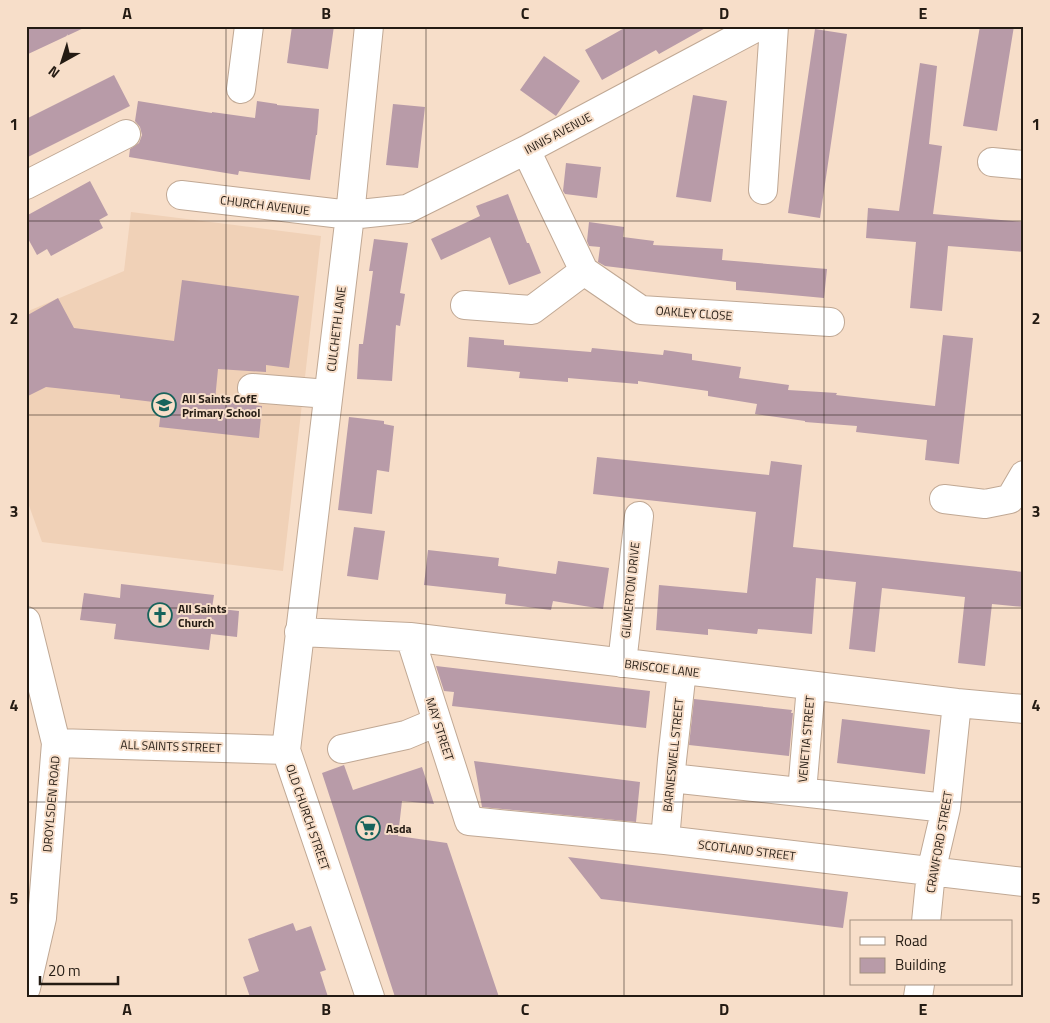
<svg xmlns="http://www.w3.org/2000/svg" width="1050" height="1023" viewBox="0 0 1050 1023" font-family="'Titillium Web',sans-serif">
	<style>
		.built { fill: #f0d1b7 }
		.building { fill: #b89ba8 }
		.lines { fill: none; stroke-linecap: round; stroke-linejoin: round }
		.minor-casing { stroke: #c0a894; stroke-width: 30 }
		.minor { stroke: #fff; stroke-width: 28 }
		.grid { fill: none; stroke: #241b13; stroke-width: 1; stroke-opacity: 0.55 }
		.labels { text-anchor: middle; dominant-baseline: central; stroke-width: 4; stroke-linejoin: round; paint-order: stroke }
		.street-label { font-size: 12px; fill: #241b13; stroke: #f7dec9 }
		.poi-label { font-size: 12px; font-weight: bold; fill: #241b13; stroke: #f7dec9; text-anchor: start }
		.neatline { fill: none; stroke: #241b13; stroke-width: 2 }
		.grid-label { font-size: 16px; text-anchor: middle; font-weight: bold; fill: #241b13 }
	</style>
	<rect width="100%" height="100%" fill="#f7dec9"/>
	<path class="built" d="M131,212l190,24 -38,335 -241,-29 -16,-45v-185l98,-41z"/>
	<path class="building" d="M26,26h62l-62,29z
		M292,26h42l-6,43 -41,-6z
		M628,26h81l-50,28 -3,-4 -54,30 -17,-30z
		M980,26h34l-17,105 -34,-5z
		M815,29l32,5 -27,184 -32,-5z
		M544,56l36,25 -24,35 -36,-26z
		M920,63l17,3 -8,78 13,2 -9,68 91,8v30l-76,-6 -6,65 -32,-3 6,-66 -50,-4 2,-30 31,3z
		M114,75l16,31 -104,52v-39z
		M693,95l34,6 -16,101 -35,-5z
		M138,101l74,12v-1l43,6 2,-17 20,3v1l42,4 -2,26h-1l-6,45 -71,-9 -1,4 -109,-18 1,-8 9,-6 3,-8 -2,-8 -5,-6z
		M393,104l32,3 -7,61 -32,-3z
		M566,163l35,4 -4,31 -32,-4 -2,-3z
		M90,181l18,34 -9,5 4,8 -52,28 -4,-7 -10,6 -11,-20v-19z
		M508,194l19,49h2l12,30 -32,12 -19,-48 -49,23 -10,-21 49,-23 -4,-10z
		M589,222l35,5 -1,10 31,4 -1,4 70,4 -1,11 105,9 -3,29 -88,-8v-8l-131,-16 -7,-4 2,-15 -11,-1 -2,-5z
		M374,239l34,4 -8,50 5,1 -5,32 -4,-1 -4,56 -35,-2 2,-35h4l10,-73h-4z
		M182,280l117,16 -10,72 -23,-3v7l-48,-3 -3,31 47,6 -3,32 -100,-11 3,-24 -42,-5v-3l-74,-8 -20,10v-81l32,-18 16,30 100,13z
		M943,335l30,3 -14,126 -34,-4 2,-20 -71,-8 1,-6 -52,-4v-1l-50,-7 2,-10 -49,-8v-5l-70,-10v3l-70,-6v4l-49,-4 1,-6 -53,-5 2,-30 35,3v5l87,7 1,-4 71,7 1,-5 28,4v6l49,7 -2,11 50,7 -1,5 49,3 -1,2 99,11z
		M349,417l35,4v3l10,2 -5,46 -12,-2 -5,44 -34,-4z
		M597,457l172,18 2,-14 31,4 -9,82 231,25v35l-32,-3 -7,62 -27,-3 7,-66 -83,-9 -7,64 -26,-3 7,-67 -40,-4 -4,56 -54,-5 -1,5 -49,-5v6l-52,-5 3,-45 88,8 9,-81 -163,-18z
		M354,527l31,4 -7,49 -31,-4z
		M428,550l71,8 -1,8 58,8 2,-13 51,7 -6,41 -50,-8 -2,9 -46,-6 1,-10 -82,-9z
		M121,584l93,11 -2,13 27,3 -2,26 -26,-3 -2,16 -95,-11 2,-15 -36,-4 4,-27 36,5z
		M436,666l214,25 -4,37 -194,-22 2,-14 -10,-1z
		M694,699l98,11 -1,3h2l-4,43 -100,-11z
		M842,719l88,11 -5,44 -88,-11z
		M474,761l166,21 -4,40 -154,-15z
		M344,765l9,25 69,-23 12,37 -32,-3 -4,35 49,7 52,154h-104l-73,-224z
		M568,857l280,35 -5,36 -242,-29z
		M293,923l3,8 15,-5 15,44 -6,2 8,25h-78l-7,-20 16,-6 -11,-32z"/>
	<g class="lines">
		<g class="minor-casing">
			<path id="minor" d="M369,26l-19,189 -64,535 84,247
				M241,89l8,-63
				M526,150l58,121 57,39 189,12
				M992,162l32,3
				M26,185l100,-51
				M763,190l11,-164
				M181,195l169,20 57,-6 119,-59 233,-124
				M465,305l67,5 52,-39
				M252,388l76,6
				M944,499l41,5 25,-5 14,-24
				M26,621l30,122 -14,175 -16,70
				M299,632l111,5 547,66 67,6
				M410,637l59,184 196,19 359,42
				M622,663l17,-147
				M56,743l230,7
				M342,749l64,-14 31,-13
				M671,778l275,30
				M802,792l9,-106
				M665,840l7,-80 10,-90
				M926,922l5,-50 15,-64 11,-105
				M918,997l2,-13"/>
		</g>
		<use href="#minor" class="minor"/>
	</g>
	<path class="grid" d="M226,26v971M426,26v971M624,26v971M824,26v971M26,221h998M26,415h998M26,608h998M26,802h998"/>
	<defs>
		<g id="school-ring" transform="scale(1.25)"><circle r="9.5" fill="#f7dec9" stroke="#17635c" stroke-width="1.5"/><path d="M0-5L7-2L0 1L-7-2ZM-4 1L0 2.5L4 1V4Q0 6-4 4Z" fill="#17635c"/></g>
		<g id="church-ring" transform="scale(1.25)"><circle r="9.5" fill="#f7dec9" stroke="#17635c" stroke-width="1.5"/><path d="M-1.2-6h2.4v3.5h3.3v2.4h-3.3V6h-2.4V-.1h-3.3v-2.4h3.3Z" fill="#17635c"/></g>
		<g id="supermarket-ring" transform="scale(1.25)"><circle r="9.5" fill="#f7dec9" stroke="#17635c" stroke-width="1.5"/><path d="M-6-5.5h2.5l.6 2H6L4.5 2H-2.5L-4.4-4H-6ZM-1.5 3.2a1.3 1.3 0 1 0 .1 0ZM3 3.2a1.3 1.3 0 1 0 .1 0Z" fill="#17635c"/></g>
	</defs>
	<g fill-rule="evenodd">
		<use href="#school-ring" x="164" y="405"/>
		<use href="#church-ring" x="160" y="615"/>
		<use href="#supermarket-ring" x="368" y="828"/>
	</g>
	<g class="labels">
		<g class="street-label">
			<text transform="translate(558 133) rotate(-28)">INNIS AVENUE</text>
			<text transform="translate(265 205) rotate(7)">CHURCH AVENUE</text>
			<text transform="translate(694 313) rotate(4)">OAKLEY CLOSE</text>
			<text transform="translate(336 329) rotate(-83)">CULCHETH LANE</text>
			<text transform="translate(630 590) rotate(-84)">GILMERTON DRIVE</text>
			<text transform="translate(662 668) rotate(7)">BRISCOE LANE</text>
			<text transform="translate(440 729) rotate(72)">MAY STREET</text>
			<text transform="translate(806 739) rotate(-85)">VENETIA STREET</text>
			<text transform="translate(171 746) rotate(2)">ALL SAINTS STREET</text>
			<text transform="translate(673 755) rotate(-84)">BARNESWELL STREET</text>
			<text transform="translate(51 804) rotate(-85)">DROYLSDEN ROAD</text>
			<text transform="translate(308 817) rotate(71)">OLD CHURCH STREET</text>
			<text transform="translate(939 842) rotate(-80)">CRAWFORD STREET</text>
			<text transform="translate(747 850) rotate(7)">SCOTLAND STREET</text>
		</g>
		<g class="poi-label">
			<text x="182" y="398">All Saints CofE<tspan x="182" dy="14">Primary School</tspan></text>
			<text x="178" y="608">All Saints<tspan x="178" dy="14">Church</tspan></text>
			<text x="386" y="828">Asda</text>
		</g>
	</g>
	<rect width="1050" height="1023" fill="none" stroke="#f7dec9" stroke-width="55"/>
	<rect x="850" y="920" width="162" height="65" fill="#f7dec9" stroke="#a39080"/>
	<rect x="860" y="937" width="25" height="8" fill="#ffffff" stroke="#a39080"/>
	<text x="895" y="946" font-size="15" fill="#241b13">Road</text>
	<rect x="860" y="958" width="25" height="15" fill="#b89ba8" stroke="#a39080"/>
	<text x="895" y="970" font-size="15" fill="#241b13">Building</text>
	<g transform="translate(62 62) rotate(219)" stroke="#f7dec9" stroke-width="4" paint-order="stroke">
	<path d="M0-4L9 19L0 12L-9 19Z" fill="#241b13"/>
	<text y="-8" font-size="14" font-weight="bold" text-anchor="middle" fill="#241b13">N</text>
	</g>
	<path d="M40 976v8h78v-8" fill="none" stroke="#241b13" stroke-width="2.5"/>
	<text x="48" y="976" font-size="15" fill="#241b13" stroke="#f7dec9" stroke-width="4" paint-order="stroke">20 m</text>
	<rect x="28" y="28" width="994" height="968" class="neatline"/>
	<g class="grid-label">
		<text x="127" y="19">A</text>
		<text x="326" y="19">B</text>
		<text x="525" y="19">C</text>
		<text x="724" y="19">D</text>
		<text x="923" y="19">E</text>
		<text x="14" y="130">1</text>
		<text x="1036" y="130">1</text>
		<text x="14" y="324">2</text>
		<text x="1036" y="324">2</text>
		<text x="14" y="517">3</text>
		<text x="1036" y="517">3</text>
		<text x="14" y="711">4</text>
		<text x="1036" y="711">4</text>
		<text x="14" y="904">5</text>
		<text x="1036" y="904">5</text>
		<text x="127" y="1015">A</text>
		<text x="326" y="1015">B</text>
		<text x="525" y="1015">C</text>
		<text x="724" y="1015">D</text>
		<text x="923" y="1015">E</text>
	</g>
</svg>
